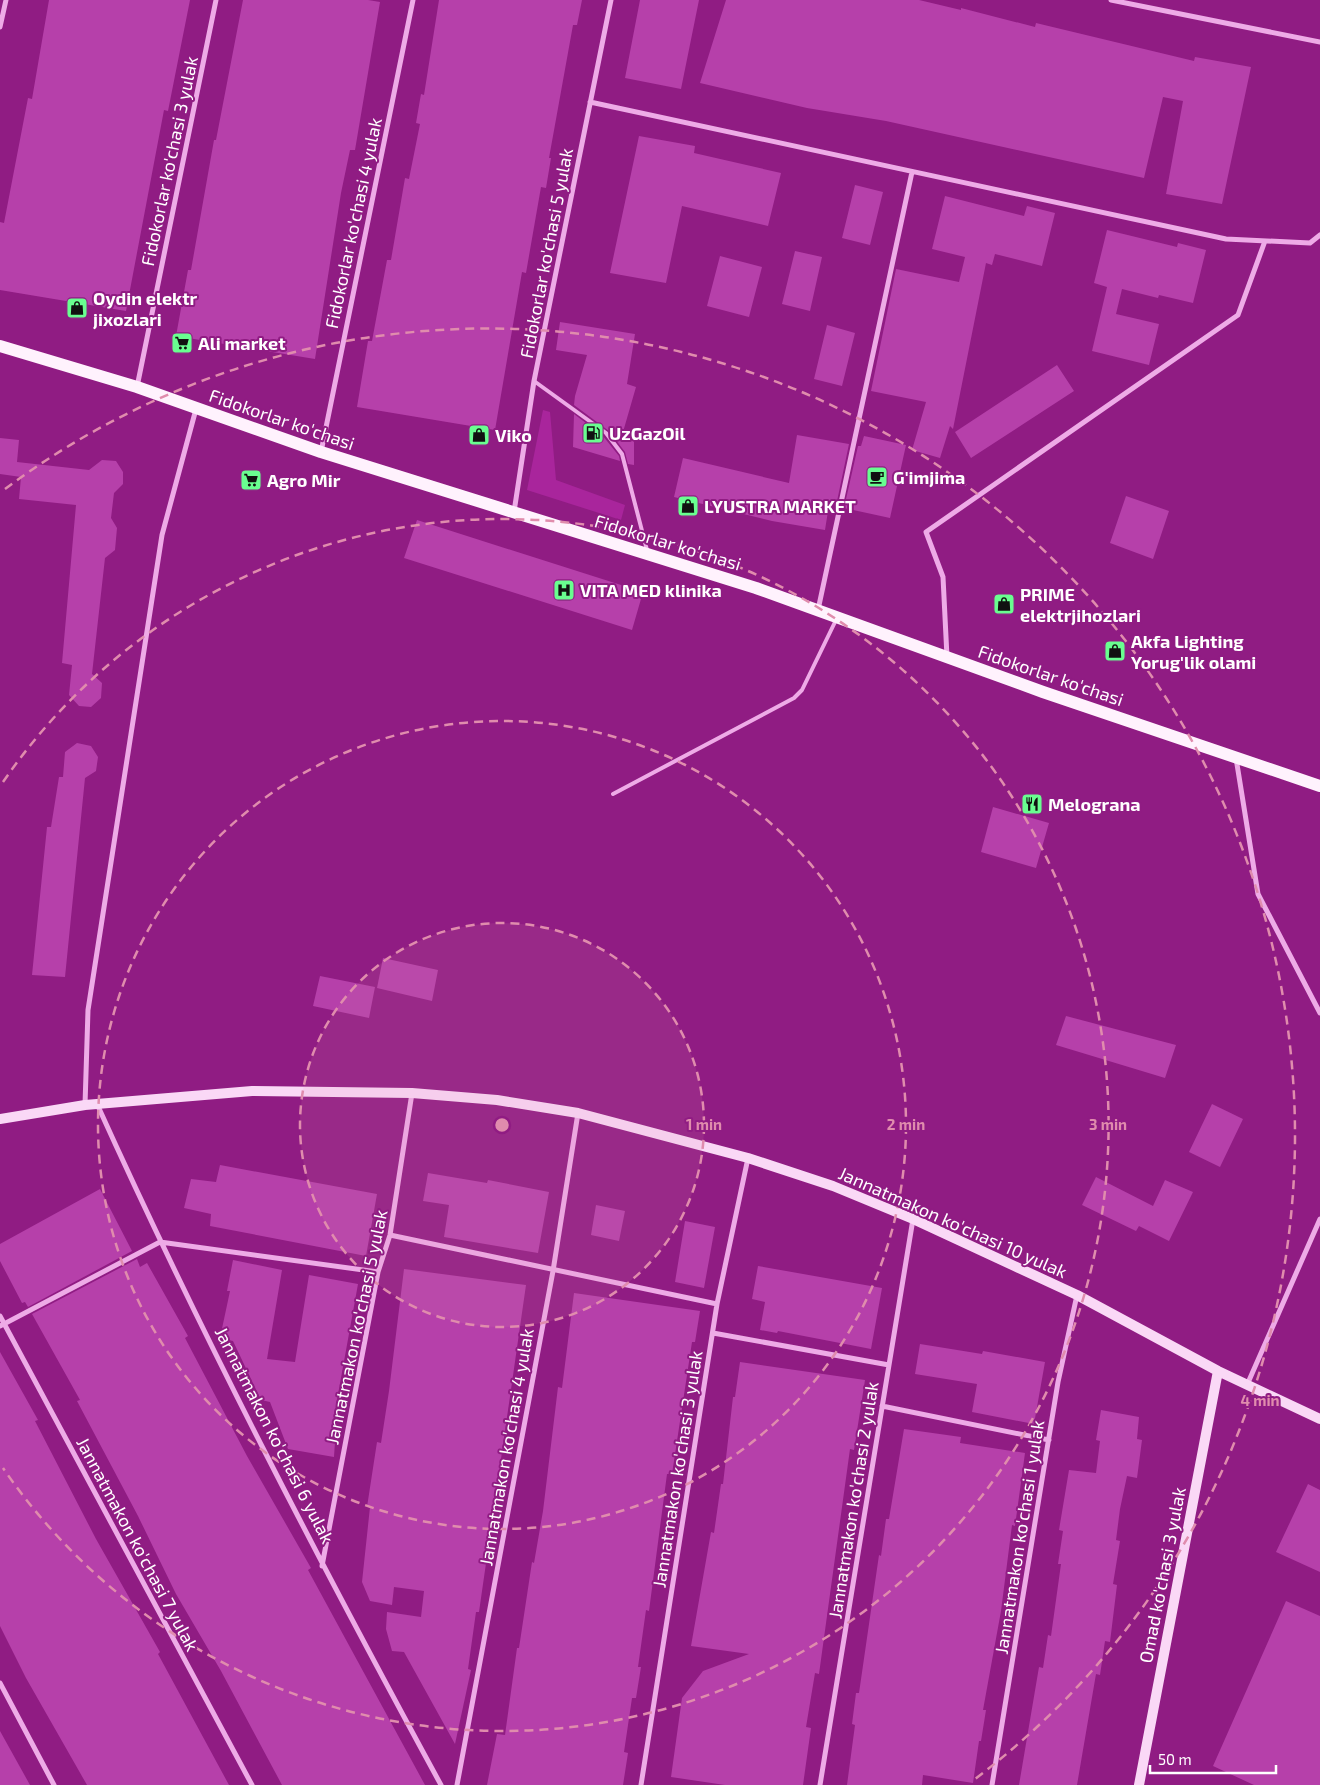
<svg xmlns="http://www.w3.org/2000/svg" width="1320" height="1785" viewBox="0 0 1320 1785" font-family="'Exo 2',sans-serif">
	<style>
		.green { fill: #a9259c }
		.building { fill: #b640aa }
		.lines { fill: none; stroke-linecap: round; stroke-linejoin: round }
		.lane { stroke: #eeabe7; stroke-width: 4 }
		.street { stroke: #eeabe7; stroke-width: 5 }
		.secondary { stroke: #fad8f6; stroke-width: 10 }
		.primary { stroke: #fff2fd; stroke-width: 12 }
		.ring { fill: none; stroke: #e08cad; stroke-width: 2.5; stroke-dasharray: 9 6 }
		.labels { text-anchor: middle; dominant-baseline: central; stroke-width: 4; stroke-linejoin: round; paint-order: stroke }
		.street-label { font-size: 18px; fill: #fff; stroke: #901c83 }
		.poi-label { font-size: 18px; font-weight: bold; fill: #fff; stroke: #901c83; text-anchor: start }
		.centre { fill: #e08cad; stroke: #901c83; stroke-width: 2.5 }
		.ring-label { font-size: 15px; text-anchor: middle; font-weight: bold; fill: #e08cad; stroke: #901c83; stroke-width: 4; stroke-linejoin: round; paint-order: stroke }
	</style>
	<rect width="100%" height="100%" fill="#901c83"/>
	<path class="green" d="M543,410l7,2 6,68 69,25 -4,15 -94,-30z"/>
	<path class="building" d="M49,0h141l-22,111 -4,-1 -38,201 -126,-21v-68l4,1 24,-125 4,1z
		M243,0h125l12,2 -25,148h-5l-9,43 -26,166 -139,-23 12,-66h3l23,-130h2z
		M439,0h143l-5,25h-4l-24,133h2l-5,30 -5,-1 -15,86 -4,-1 -27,158 -138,-23 11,-66h4l15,-81h4l14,-82 4,1 11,-55 -4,-1 5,-29 3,1z
		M640,0h59l-18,89 -56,-11z
		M726,0h193l42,10v-2l74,19 1,-4 158,38 1,-4 56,10 -29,137 -56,-10 17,-93 -20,-4 -19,81 -258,-57 -79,-13 -107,-25z
		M639,136l56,10 -1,7 87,20 -13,53 -86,-20 -16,77 -56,-10z
		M855,185l28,7 -13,53 -28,-7z
		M945,196l79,20 3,-10 28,7 -13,53 -47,-12 -3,11 -6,-2 -33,166 -3,-3 -10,32 -28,-8 14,-48 -55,-11 25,-122 63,13 6,-25 -33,-8z
		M1107,230l70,17 1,-4 28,7 -13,53 -34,-8 -1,3 -36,-9 -6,25 43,10 -10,41 -57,-14 15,-64 -13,-4z
		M795,251l27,6 -12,54 -28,-7z
		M720,256l42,11 -13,50 -42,-11z
		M560,322l75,12 -8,50 9,3 -13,45 11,3v30l-6,-1 -3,-12 -16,-21 -35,-26 1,-9 12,-41 -31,-5z
		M827,325l28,8 -13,53 -28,-7z
		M1057,365l17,26 -103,67 -16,-26z
		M574,414l29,22 16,20 1,5 -47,-14z
		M797,435l52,9 -13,62 -7,-1 -4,25 -53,-9 -98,-24 9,-39 106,25z
		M864,436l42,9 -16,73 -46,-10 14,-62h3z
		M0,438l19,2 -2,22 72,8 13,-10 14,1 7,11v12l-9,9 -3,25 6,10 -2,22 -10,8 -13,116 10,9 -1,15 -10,9 -12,-1 -10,-11 3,-30 -10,-2 14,-158 -57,-6 2,-22 -21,-3z
		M1126,496l43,15 -16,48 -43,-16z
		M417,520l226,72 -11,38 -228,-72z
		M77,743l14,3 7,11 -2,14 -11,7 -20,199 -33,-2 15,-148h4l8,-50h4l2,-25z
		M993,807l56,16 -13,45 -55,-16z
		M383,958l55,12 -6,31 -55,-13z
		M320,976l55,11 -6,31 -56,-12z
		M1066,1016l110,29 -11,33 -109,-33z
		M1212,1104l31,15 -23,48 -31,-15z
		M220,1165l157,29 -11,62 -156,-30 1,-12 -27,-6 7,-29 25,3z
		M428,1173l59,10 1,-3 61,12 -11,61 -94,-16 5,-32 -26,-4z
		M1096,1177l57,29 12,-26 28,12 -24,49 -30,-15 -3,5 -54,-26z
		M100,1189l32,62 -104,56 -3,-5 -3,1 -22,-42v-17z
		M596,1205l29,6 -6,30 -28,-6z
		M685,1221l30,6 -11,61 -29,-6z
		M137,1259l3,8 7,-4 41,73 -3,2 62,118 64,112 -3,2 117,215h-143l-61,-114 -45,-77 -38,-78 -61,-115 3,-1 -48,-86z
		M233,1260l49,10 -15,89 28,3 14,-87 49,9 -23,127h2l-3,46 -46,-8 -18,-47 -9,-2 -28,-59 -13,-3 10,-47h-3z
		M758,1266l124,22 -11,61 -93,-18 -1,2 -17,-3 5,-28 -13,-3z
		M404,1269l122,16 -47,327h-3l-8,57 3,1 -16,74 -51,-92 -12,-1 -6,-22 1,-17 34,5 3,-26 -30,-4 -2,18 -22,-4 -8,-19 8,-75h-3l10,-65 4,1 8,-52z
		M574,1293l126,18 -5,31h-3l-20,132h-5l-18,137 -3,-1 -8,57h3l-5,31h-4l-8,54 4,1 -5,32h-136l10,-51 8,1 12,-87h2l13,-86 2,1 9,-52 15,-124 4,1z
		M920,1344l62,10 1,-3 62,11 -11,62 -62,-12 5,-28 -62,-10z
		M0,1352l38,68 -3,1 61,118 64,113 -2,2 71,131h-142l-61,-107 -26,-52z
		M740,1362l125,18 -11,70 -4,-1 -31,225 -4,-1 -9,54 5,1 -8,57h-78l-54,-8 11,-79 21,-27 46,-17 -58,-8 20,-114 3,1 7,-49h2l10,-87h2z
		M1101,1410l38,7 -2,22 5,1 -5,38 -10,-2 -7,33 -4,31 4,1 -7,43 4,1 -7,57 -5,-1 -5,34 -4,-1 -19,111h-58l20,-118 4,1 5,-33 3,1 10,-72h-3l5,-33 -4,-1 10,-60 27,3 4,-32 -4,-1z
		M904,1429l57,8 -1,6 65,10 -10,73 -3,-1 -11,86 -18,99h3l-5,31h-2l-6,42 -50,-8 -1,10h-75l8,-60 -3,-1 4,-31h3l20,-138 2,1 5,-37h3z
		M1308,1484l12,6v82l-44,-20z
		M1286,1601l34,15v169h-66l-41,-19z
		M0,1731l30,54h-30z"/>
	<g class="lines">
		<path class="lane" d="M534,381l72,52 16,21 25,96
			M613,794l181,-96 8,-8 34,-70"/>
		<path class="street" d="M1111,0l209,42
			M0,27l6,-27
			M590,102l636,137 84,4 10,-8
			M137,387l79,-387
			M321,452l92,-452
			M514,512l20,-131 77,-381
			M818,610l94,-438
			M947,657l-4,-80 -17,-45 312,-217 27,-74
			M1236,758l22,136 62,119
			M97,1104c105,232 222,457 344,681
			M85,1105l3,-95 74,-475 34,-126
			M390,1235l327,69
			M0,1316l252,469
			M0,1326l160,-84 218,30
			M713,1333l176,32
			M1247,1385l73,-166
			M882,1406l167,34
			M322,1566l56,-294 12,-37 22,-142
			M0,1683l54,102
			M457,1785l96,-514 25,-158
			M641,1785l76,-481 31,-146
			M820,1785l93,-566
			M992,1785l66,-403 19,-87"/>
		<path class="secondary" d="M0,1119l85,-14 167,-14 160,2 85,7 81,13 170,45 85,28 80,33 164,76 141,76 102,48
			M1139,1785l79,-414"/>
		<path class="primary" d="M0,346l137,41 184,65 435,136 287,104 277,94"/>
	</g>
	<circle cx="502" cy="1125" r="202" fill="#e08cad" fill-opacity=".12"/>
	<g class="ring">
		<circle cx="502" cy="1125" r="202"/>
		<circle cx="502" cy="1125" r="404"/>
		<path d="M3 782A606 606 0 1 1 3 1468"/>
		<path d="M5 489A807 807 0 1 1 971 1782"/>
	</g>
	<defs>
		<g id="shop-square" transform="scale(1.125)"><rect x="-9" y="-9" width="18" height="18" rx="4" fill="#69fe90" stroke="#901c83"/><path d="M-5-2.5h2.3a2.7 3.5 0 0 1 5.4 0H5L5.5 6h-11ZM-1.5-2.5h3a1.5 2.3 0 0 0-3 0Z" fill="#111"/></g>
		<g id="supermarket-square" transform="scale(1.125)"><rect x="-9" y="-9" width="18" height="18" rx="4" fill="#69fe90" stroke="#901c83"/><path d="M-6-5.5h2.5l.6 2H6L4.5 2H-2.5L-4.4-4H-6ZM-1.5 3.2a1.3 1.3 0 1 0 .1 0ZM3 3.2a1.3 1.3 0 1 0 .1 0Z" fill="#111"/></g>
		<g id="fuel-square" transform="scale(1.125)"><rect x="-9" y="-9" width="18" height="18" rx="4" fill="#69fe90" stroke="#901c83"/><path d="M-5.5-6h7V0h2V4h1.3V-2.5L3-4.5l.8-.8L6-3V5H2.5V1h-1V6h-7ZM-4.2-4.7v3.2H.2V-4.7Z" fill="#111"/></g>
		<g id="cafe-square" transform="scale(1.125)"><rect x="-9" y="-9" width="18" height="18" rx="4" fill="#69fe90" stroke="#901c83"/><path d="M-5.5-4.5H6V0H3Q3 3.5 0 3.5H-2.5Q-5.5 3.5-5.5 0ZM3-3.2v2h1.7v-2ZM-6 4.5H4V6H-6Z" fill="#111"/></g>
		<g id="hospital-square" transform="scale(1.125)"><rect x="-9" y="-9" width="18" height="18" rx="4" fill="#69fe90" stroke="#901c83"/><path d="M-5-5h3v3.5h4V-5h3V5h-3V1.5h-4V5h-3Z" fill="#111"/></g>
		<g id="restaurant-square" transform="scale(1.125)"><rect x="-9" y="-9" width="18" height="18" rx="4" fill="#69fe90" stroke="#901c83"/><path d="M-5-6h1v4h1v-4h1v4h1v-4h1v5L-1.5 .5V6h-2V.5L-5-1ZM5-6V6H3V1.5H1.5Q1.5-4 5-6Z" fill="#111"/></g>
	</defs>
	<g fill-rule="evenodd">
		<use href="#shop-square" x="77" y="308"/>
		<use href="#supermarket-square" x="182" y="343"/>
		<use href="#fuel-square" x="593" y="433"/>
		<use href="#shop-square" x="479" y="435"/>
		<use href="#cafe-square" x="877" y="477"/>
		<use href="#supermarket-square" x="251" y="480"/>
		<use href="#shop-square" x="688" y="506"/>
		<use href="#hospital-square" x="564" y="590"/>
		<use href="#shop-square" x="1004" y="604"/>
		<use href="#shop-square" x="1115" y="651"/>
		<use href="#restaurant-square" x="1032" y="804"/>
	</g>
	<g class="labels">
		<g class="street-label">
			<text transform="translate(169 161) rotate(-78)">Fidokorlar ko'chasi 3 yulak</text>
			<text transform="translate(353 223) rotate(-78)">Fidokorlar ko'chasi 4 yulak</text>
			<text transform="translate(546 253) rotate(-79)">Fidokorlar ko'chasi 5 yulak</text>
			<text transform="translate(282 419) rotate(19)">Fidokorlar ko'chasi</text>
			<text transform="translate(668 542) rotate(17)">Fidokorlar ko'chasi</text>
			<text transform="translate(1051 675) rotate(19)">Fidokorlar ko'chasi</text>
			<text transform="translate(953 1222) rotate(24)">Jannatmakon ko'chasi 10 yulak</text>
			<text transform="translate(356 1327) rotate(-78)">Jannatmakon ko'chasi 5 yulak</text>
			<text transform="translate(275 1435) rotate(63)">Jannatmakon ko'chasi 6 yulak</text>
			<text transform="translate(506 1447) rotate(-80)">Jannatmakon ko'chasi 4 yulak</text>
			<text transform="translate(677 1469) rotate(-81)">Jannatmakon ko'chasi 3 yulak</text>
			<text transform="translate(853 1500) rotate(-81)">Jannatmakon ko'chasi 2 yulak</text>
			<text transform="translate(1019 1537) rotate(-81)">Jannatmakon ko'chasi 1 yulak</text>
			<text transform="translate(138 1544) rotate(62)">Jannatmakon ko'chasi 7 yulak</text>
			<text transform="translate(1162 1575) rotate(-79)">Omad ko'chasi 3 yulak</text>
		</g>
		<g class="poi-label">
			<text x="93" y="298">Oydin elektr<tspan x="93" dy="21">jixozlari</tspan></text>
			<text x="198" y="343">Ali market</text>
			<text x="609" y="433">UzGazOil</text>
			<text x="495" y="435">Viko</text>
			<text x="893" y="477">G'imjima</text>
			<text x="267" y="480">Agro Mir</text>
			<text x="704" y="506">LYUSTRA MARKET</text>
			<text x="580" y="590">VITA MED klinika</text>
			<text x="1020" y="594">PRIME<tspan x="1020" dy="21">elektrjihozlari</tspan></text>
			<text x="1131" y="641">Akfa Lighting<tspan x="1131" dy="21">Yorug'lik olami</tspan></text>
			<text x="1048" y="804">Melograna</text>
		</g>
	</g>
	<circle cx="502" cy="1125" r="8" class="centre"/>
	<g class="ring-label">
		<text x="704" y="1130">1 min</text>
		<text x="906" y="1130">2 min</text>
		<text x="1108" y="1130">3 min</text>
		<text x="1260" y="1406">4 min</text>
	</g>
	<path d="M1150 1765v8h126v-8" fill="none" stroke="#ffffff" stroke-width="2.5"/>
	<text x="1158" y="1765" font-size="15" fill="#ffffff" stroke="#901c83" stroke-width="4" paint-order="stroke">50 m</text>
</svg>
